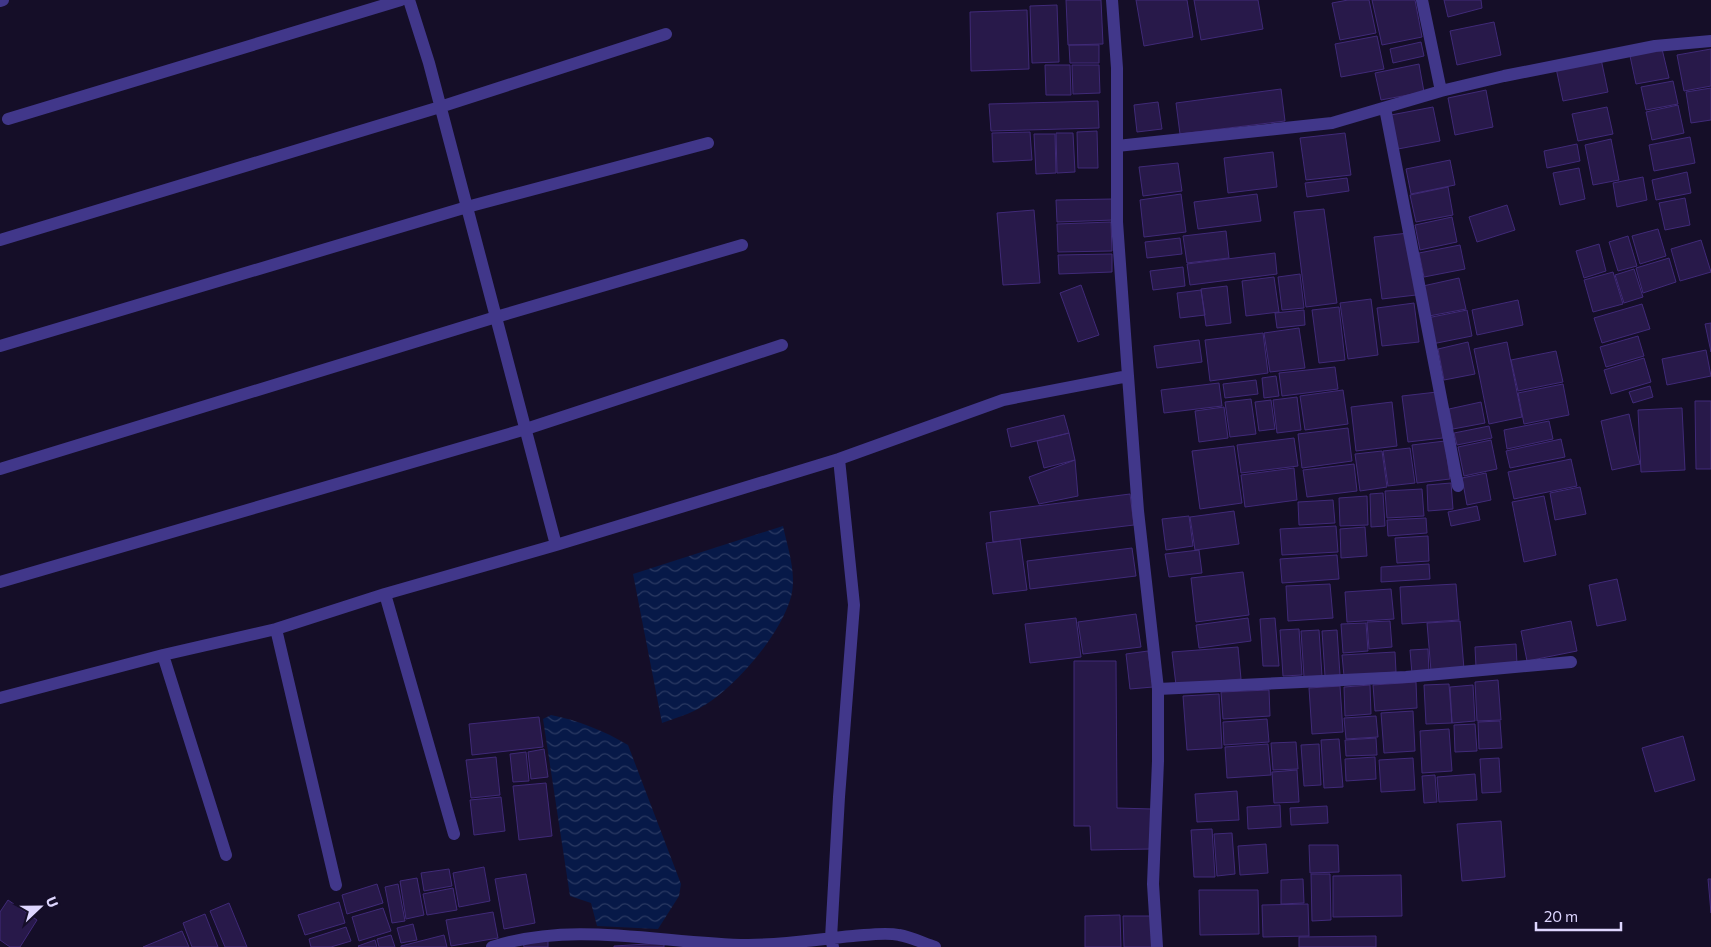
<svg xmlns="http://www.w3.org/2000/svg" width="1711" height="947" viewBox="0 0 1711 947" font-family="Commissioner,sans-serif">
	<style>
		.water { fill: url(#water-waves) }
		.building { fill: #28194a; stroke: #402a78 }
		.lines { fill: none; stroke-linecap: round; stroke-linejoin: round }
		.minor { stroke: #41378a; stroke-width: 12 }
	</style>
	<defs>
		<pattern id="water-waves" width="16" height="10" patternUnits="userSpaceOnUse" patternTransform="scale(1.25)"><rect width="16" height="10" fill="#071948"/><path d="M0 5q4-4 8 0t8 0" fill="none" stroke="#2b3a63"/></pattern>
	</defs>
	<rect width="100%" height="100%" fill="#150e28"/>
	<path class="water" d="M783,526c5,23 14,48 8,71 -10,36 -50,83 -80,104 -15,11 -32,16 -49,22l-29,-149z
		M551,715c26,5 54,16 77,30l53,139 -2,12 -21,33 -61,-3 -6,-23 -21,-7 -27,-177z"/>
	<path class="building" d="M1066,0h35l2,44 -35,1z
		M1136,0h51l6,37 -49,9z
		M1194,0h64l5,29 -62,11z
		M1348,0h21l7,33 -36,7 -8,-37z
		M1372,0h43l7,37 -40,8z
		M1444,0h37l1,8 -34,9z
		M1057,5l2,57 -27,1 -2,-57z
		M1027,10l2,59 -58,2 -1,-59z
		M1494,22l7,33 -44,10 -7,-34z
		M1377,36l7,33 -43,8 -6,-33z
		M1421,42l3,14 -31,7 -3,-14z
		M1069,45h30v18h-29z
		M1662,49l7,29 -33,6 -6,-28z
		M1711,49v37l-27,5 -7,-36z
		M1601,59l7,33 -45,9 -7,-33z
		M1419,64l5,28 -43,8 -6,-27z
		M1045,65h25l1,30h-25z
		M1072,65h27l1,28 -27,1z
		M1673,81l5,23 -32,6 -5,-23z
		M1711,88v32l-20,3 -5,-31z
		M1281,89l4,32 -105,13 -4,-31z
		M1486,90l7,37 -38,8 -7,-37z
		M1098,101l1,27 -108,3 -2,-27z
		M1158,102l4,27 -25,3 -3,-27z
		M1678,105l6,28 -32,7 -6,-28z
		M1433,107l7,34 -42,8 -7,-34z
		M1607,107l6,27 -35,7 -6,-27z
		M1097,131l1,37h-20l-1,-36z
		M1030,132l2,28 -39,2 -1,-29z
		M1056,133h17l2,39 -18,1z
		M1345,133l6,42 -45,5 -6,-42z
		M1034,134h21l1,39 -20,1z
		M1690,137l5,26 -41,8 -5,-26z
		M1611,139l8,41 -26,5 -8,-40z
		M1577,144l3,17 -33,7 -3,-17z
		M1273,152l4,35 -49,6 -4,-35z
		M1450,160l5,25 -44,9 -5,-25z
		M1178,163l4,28 -39,5 -4,-29z
		M1579,168l6,31 -25,6 -7,-32z
		M1687,172l4,21 -35,7 -4,-20z
		M1643,177l4,23 -30,7 -4,-24z
		M1347,178l2,13 -42,6 -2,-14z
		M1448,187l5,28 -37,7 -6,-27z
		M1181,194l5,38 -42,5 -4,-37z
		M1257,194l4,27 -63,8 -4,-27z
		M1685,198l5,27 -25,5 -6,-27z
		M1113,199l1,21 -57,2 -1,-22z
		M1507,205l8,25 -38,12 -8,-25z
		M1324,209l13,94 -31,4 -12,-95z
		M1034,210l6,73 -37,2 -6,-72z
		M1452,217l5,25 -37,8 -5,-25z
		M1111,222l1,29 -54,1 -1,-28z
		M1658,229l8,27 -26,8 -8,-28z
		M1226,231l3,27 -42,5 -4,-27z
		M1408,233l8,62 -34,4 -8,-62z
		M1628,236l9,30 -19,5 -9,-29z
		M1180,238l2,16 -35,4 -2,-16z
		M1701,240l10,32 -31,9 -9,-32z
		M1599,244l7,27 -22,7 -8,-27z
		M1460,245l5,24 -41,8 -5,-24z
		M1275,253l2,21 -87,11 -3,-21z
		M1112,254v18l-53,2 -1,-19z
		M1669,258l7,24 -33,11 -7,-25z
		M1183,267l2,19 -32,4 -3,-19z
		M1634,269l9,28 -19,6 -9,-28z
		M1613,272l10,32 -30,8 -9,-32z
		M1300,274l4,34 -22,2 -4,-33z
		M1274,277l5,35 -33,4 -4,-35z
		M1459,278l7,31 -37,7 -6,-30z
		M1081,285l18,50 -21,7 -18,-49z
		M1227,286l4,37 -25,3 -5,-37z
		M1201,290l4,25 -25,3 -3,-25z
		M1371,299l7,56 -30,4 -8,-56z
		M1518,300l5,25 -46,10 -5,-25z
		M1414,303l5,39 -37,4 -5,-38z
		M1642,304l8,25 -48,14 -8,-25z
		M1339,307l6,53 -26,3 -7,-53z
		M1304,310l1,15 -28,3 -2,-15z
		M1467,310l5,26 -40,8 -5,-26z
		M1711,323v29l-6,-28z
		M1299,328l6,40 -35,4 -6,-39z
		M1263,333l5,40 -58,8 -5,-41z
		M1638,336l6,20 -38,11 -6,-20z
		M1199,340l3,22 -45,6 -3,-22z
		M1468,342l7,32 -31,6 -6,-31z
		M1507,342l15,75 -33,7 -15,-75z
		M1706,350l5,26 -44,9 -5,-26z
		M1556,351l7,31 -45,9 -7,-31z
		M1644,358l7,24 -40,12 -7,-24z
		M1335,367l3,22 -56,7 -3,-23z
		M1276,376l3,20 -15,2 -2,-20z
		M1256,380l2,14 -33,4 -2,-14z
		M1219,383l3,23 -58,7 -3,-23z
		M1563,384l6,31 -45,9 -6,-31z
		M1650,386l3,11 -20,6 -4,-11z
		M1343,390l5,34 -43,6 -5,-34z
		M1437,392l6,46 -35,4 -6,-46z
		M1297,397l4,33 -24,3 -4,-33z
		M1251,399l5,35 -26,3 -5,-35z
		M1271,400l4,29 -16,2 -4,-29z
		M1695,401h16v68h-15z
		M1392,402l5,44 -41,5 -5,-44z
		M1481,402l4,21 -32,6 -4,-20z
		M1224,407l4,31 -29,4 -4,-31z
		M1682,408l3,62 -44,2 -3,-62z
		M1629,414l11,50 -28,6 -11,-49z
		M1064,415l5,18 -58,14 -4,-18z
		M1549,421l4,18 -46,10 -3,-19z
		M1489,426l3,12 -35,7 -3,-12z
		M1348,428l4,33 -50,7 -4,-34z
		M1069,433l6,27 -31,8 -7,-27z
		M1294,438l4,28 -57,7 -4,-28z
		M1561,439l4,18 -55,11 -4,-17z
		M1491,440l6,29 -33,7 -6,-29z
		M1445,441l5,38 -33,4 -5,-38z
		M1234,446l8,57 -42,6 -8,-58z
		M1410,448l5,35 -27,3 -5,-35z
		M1382,451l5,36 -27,4 -5,-37z
		M1571,459l6,27 -63,13 -6,-27z
		M1075,460l3,36 -39,8 -10,-27z
		M1354,464l3,27 -50,6 -4,-27z
		M1294,468l3,32 -52,7 -4,-32z
		M1486,473l5,27 -24,5 -5,-27z
		M1451,483l2,26 -25,2 -1,-26z
		M1580,487l6,27 -31,6 -5,-27z
		M1422,489l2,27 -37,2 -2,-27z
		M1383,493l2,33 -14,1 -1,-33z
		M1130,494l4,31 -141,17 -3,-30z
		M1367,496l1,29 -28,1 -1,-28z
		M1544,496l12,59 -32,7 -12,-60z
		M1333,500l2,23 -36,2 -1,-23z
		M1477,506l3,14 -29,6 -3,-14z
		M1234,511l5,33 -44,6 -5,-33z
		M1189,516l4,30 -27,4 -4,-31z
		M1426,518l1,15 -39,3 -1,-16z
		M1336,526l2,26 -56,3 -2,-26z
		M1365,527l2,29 -26,2 -1,-29z
		M1428,536l1,25 -32,2 -2,-25z
		M1020,539l7,51 -34,4 -7,-51z
		M1132,548l4,28 -106,13 -3,-28z
		M1199,550l3,23 -33,4 -4,-23z
		M1337,555l2,24 -57,4 -2,-24z
		M1429,564l1,15 -49,3v-15z
		M1243,572l6,43 -53,7 -5,-44z
		M1617,579l9,41 -29,6 -8,-41z
		M1330,584l3,34 -45,3 -2,-35z
		M1456,584l3,36 -57,4 -2,-37z
		M1391,589l3,30 -47,3 -2,-30z
		M1136,614l5,33 -58,7 -5,-32z
		M1076,618l5,39 -51,6 -5,-39z
		M1248,618l3,23 -52,7 -3,-23z
		M1275,618l4,48h-16l-3,-47z
		M1390,621l2,26 -23,2 -2,-27z
		M1460,621l4,48 -33,2 -4,-48z
		M1571,621l6,30 -50,10 -6,-30z
		M1366,623l2,28 -25,2 -2,-29z
		M1299,629l3,46 -19,1 -3,-46z
		M1319,630l3,46 -18,1 -3,-46z
		M1337,630l3,45 -15,1 -3,-45z
		M1516,644l1,20 -41,3 -1,-20z
		M1238,647l3,32 -65,6 -4,-33z
		M1428,649l1,24 -17,1 -2,-24z
		M1148,651l5,36 -23,2 -4,-35z
		M1395,652l1,20 -52,4 -2,-21z
		M1074,661h42l1,147 35,1v40l-61,1 -1,-24h-16z
		M1498,680l3,40 -24,1 -2,-39z
		M1416,682l1,26 -42,3 -2,-26z
		M1449,684l3,39 -26,1 -2,-39z
		M1370,685l1,29 -26,2 -1,-29z
		M1473,685l2,36 -23,2 -2,-36z
		M1340,686l3,46 -31,2 -3,-46z
		M1269,690l1,26 -47,3 -2,-27z
		M1219,694l3,54 -35,2 -4,-54z
		M1413,711l2,40 -31,2 -3,-40z
		M1376,716l2,21 -32,2 -2,-21z
		M539,717l4,30 -71,8 -3,-31z
		M1267,719l2,23 -45,3 -1,-23z
		M1500,721l2,27 -23,1 -1,-27z
		M1475,724l2,27 -22,1 -1,-27z
		M1449,729l3,42 -30,2 -2,-42z
		M1683,736l12,44 -40,12 -13,-44z
		M1376,738l1,17 -31,1 -1,-16z
		M1339,739l4,48 -19,1 -3,-48z
		M1296,742l2,27 -25,1 -2,-27z
		M1268,744l3,31 -44,3 -2,-31z
		M1319,744l2,41 -17,1 -3,-41z
		M544,749l4,28 -17,2 -3,-27z
		M526,752l3,29 -16,1 -3,-28z
		M496,757l4,38 -29,3 -5,-38z
		M1375,757l1,22 -30,2 -1,-22z
		M1413,758l2,32 -34,2 -2,-32z
		M1499,758l2,34 -19,1 -2,-34z
		M1297,770l2,32 -25,1 -2,-31z
		M1475,774l2,26 -38,2 -2,-25z
		M1435,775l2,27 -13,1 -2,-27z
		M546,783l6,53 -33,4 -6,-54z
		M1237,791l2,29 -42,2 -2,-28z
		M501,797l4,34 -31,4 -4,-35z
		M1280,805l1,22 -33,2 -1,-22z
		M1327,806l1,17 -37,2 -1,-17z
		M1501,821l4,56 -43,4 -5,-57z
		M1212,829l3,48h-21l-3,-47z
		M1232,833l3,41 -18,2 -3,-42z
		M1266,844l2,29 -28,2 -2,-29z
		M1309,845h29l1,27 -29,1z
		M484,867l6,34 -31,6 -6,-34z
		M449,869l3,17 -28,5 -3,-18z
		M526,874l9,49 -31,6 -9,-50z
		M1311,874h19l1,46 -19,1z
		M1401,875l1,41 -69,1v-41z
		M417,878l7,37 -18,4 -6,-38z
		M1303,879l1,24 -23,1v-24z
		M1708,879h3v34z
		M377,884l6,19 -36,11 -5,-19z
		M398,884l7,37 -13,2 -7,-36z
		M453,888l4,22 -30,5 -4,-21z
		M1199,890h59l1,44 -59,1z
		M8,900l29,20 -17,27h-10l-10,-7v-28z
		M339,902l6,21 -40,12 -7,-20z
		M229,903l18,44h-22l-15,-36z
		M1308,904l1,32 -46,1 -1,-32z
		M383,908l8,23 -32,10 -7,-24z
		M493,912l5,26 -47,8 -5,-26z
		M205,914l13,33h-26l-9,-24z
		M1120,915l1,32h-36v-31z
		M1123,916h29v31h-28z
		M413,924l4,16 -16,3 -4,-15z
		M346,927l5,14 -20,6h-20l-2,-8z
		M182,931l7,16h-46z
		M391,935l4,12h-16l-2,-8z
		M444,935l3,12h-46v-1z
		M1376,936v11h-77v-10z
		M375,940l2,7h-18l-1,-1z
		M548,941v6h-24l-1,-5z
		M664,943v4h-50v-1z"/>
	<g class="lines">
		<path class="minor" d="M409,0l20,63 127,482
			M1112,0l5,68v154l11,154 10,135 20,178v72l-5,123 4,63
			M1422,0l19,91
			M0,1l3,-1
			M1385,108l73,378
			M8,119l393,-119
			M1117,146l215,-23 109,-32 63,-15 151,-30 56,-5
			M0,240l440,-133 226,-73
			M0,346l467,-139 241,-64
			M0,469l496,-152 246,-72
			M0,582l526,-153 256,-84
			M385,594l69,240
			M276,629l60,256
			M163,655l63,200
			M1158,689l248,-12 165,-15
			M0,698l163,-43 113,-26 109,-35 171,-49 283,-86 164,-59 125,-24
			M492,947c83,-27 171,-3 256,-2 35,0 70,-6 105,-9 15,-1 32,-4 46,-1 12,2 24,8 36,12
			M833,947l-2,-9 8,-141 15,-192 -15,-146"/>
	</g>
	<g transform="translate(40 907) rotate(68)" stroke="#150e28" stroke-width="4" paint-order="stroke">
	<path d="M0-4L9 19L0 12L-9 19Z" fill="#ded6ff"/>
	<text y="-8" font-size="14" font-weight="bold" text-anchor="middle" fill="#ded6ff">U</text>
	</g>
	<path d="M1536 922v8h85v-8" fill="none" stroke="#ded6ff" stroke-width="2.5"/>
	<text x="1544" y="922" font-size="15" fill="#ded6ff" stroke="#150e28" stroke-width="4" paint-order="stroke">20 m</text>
</svg>
